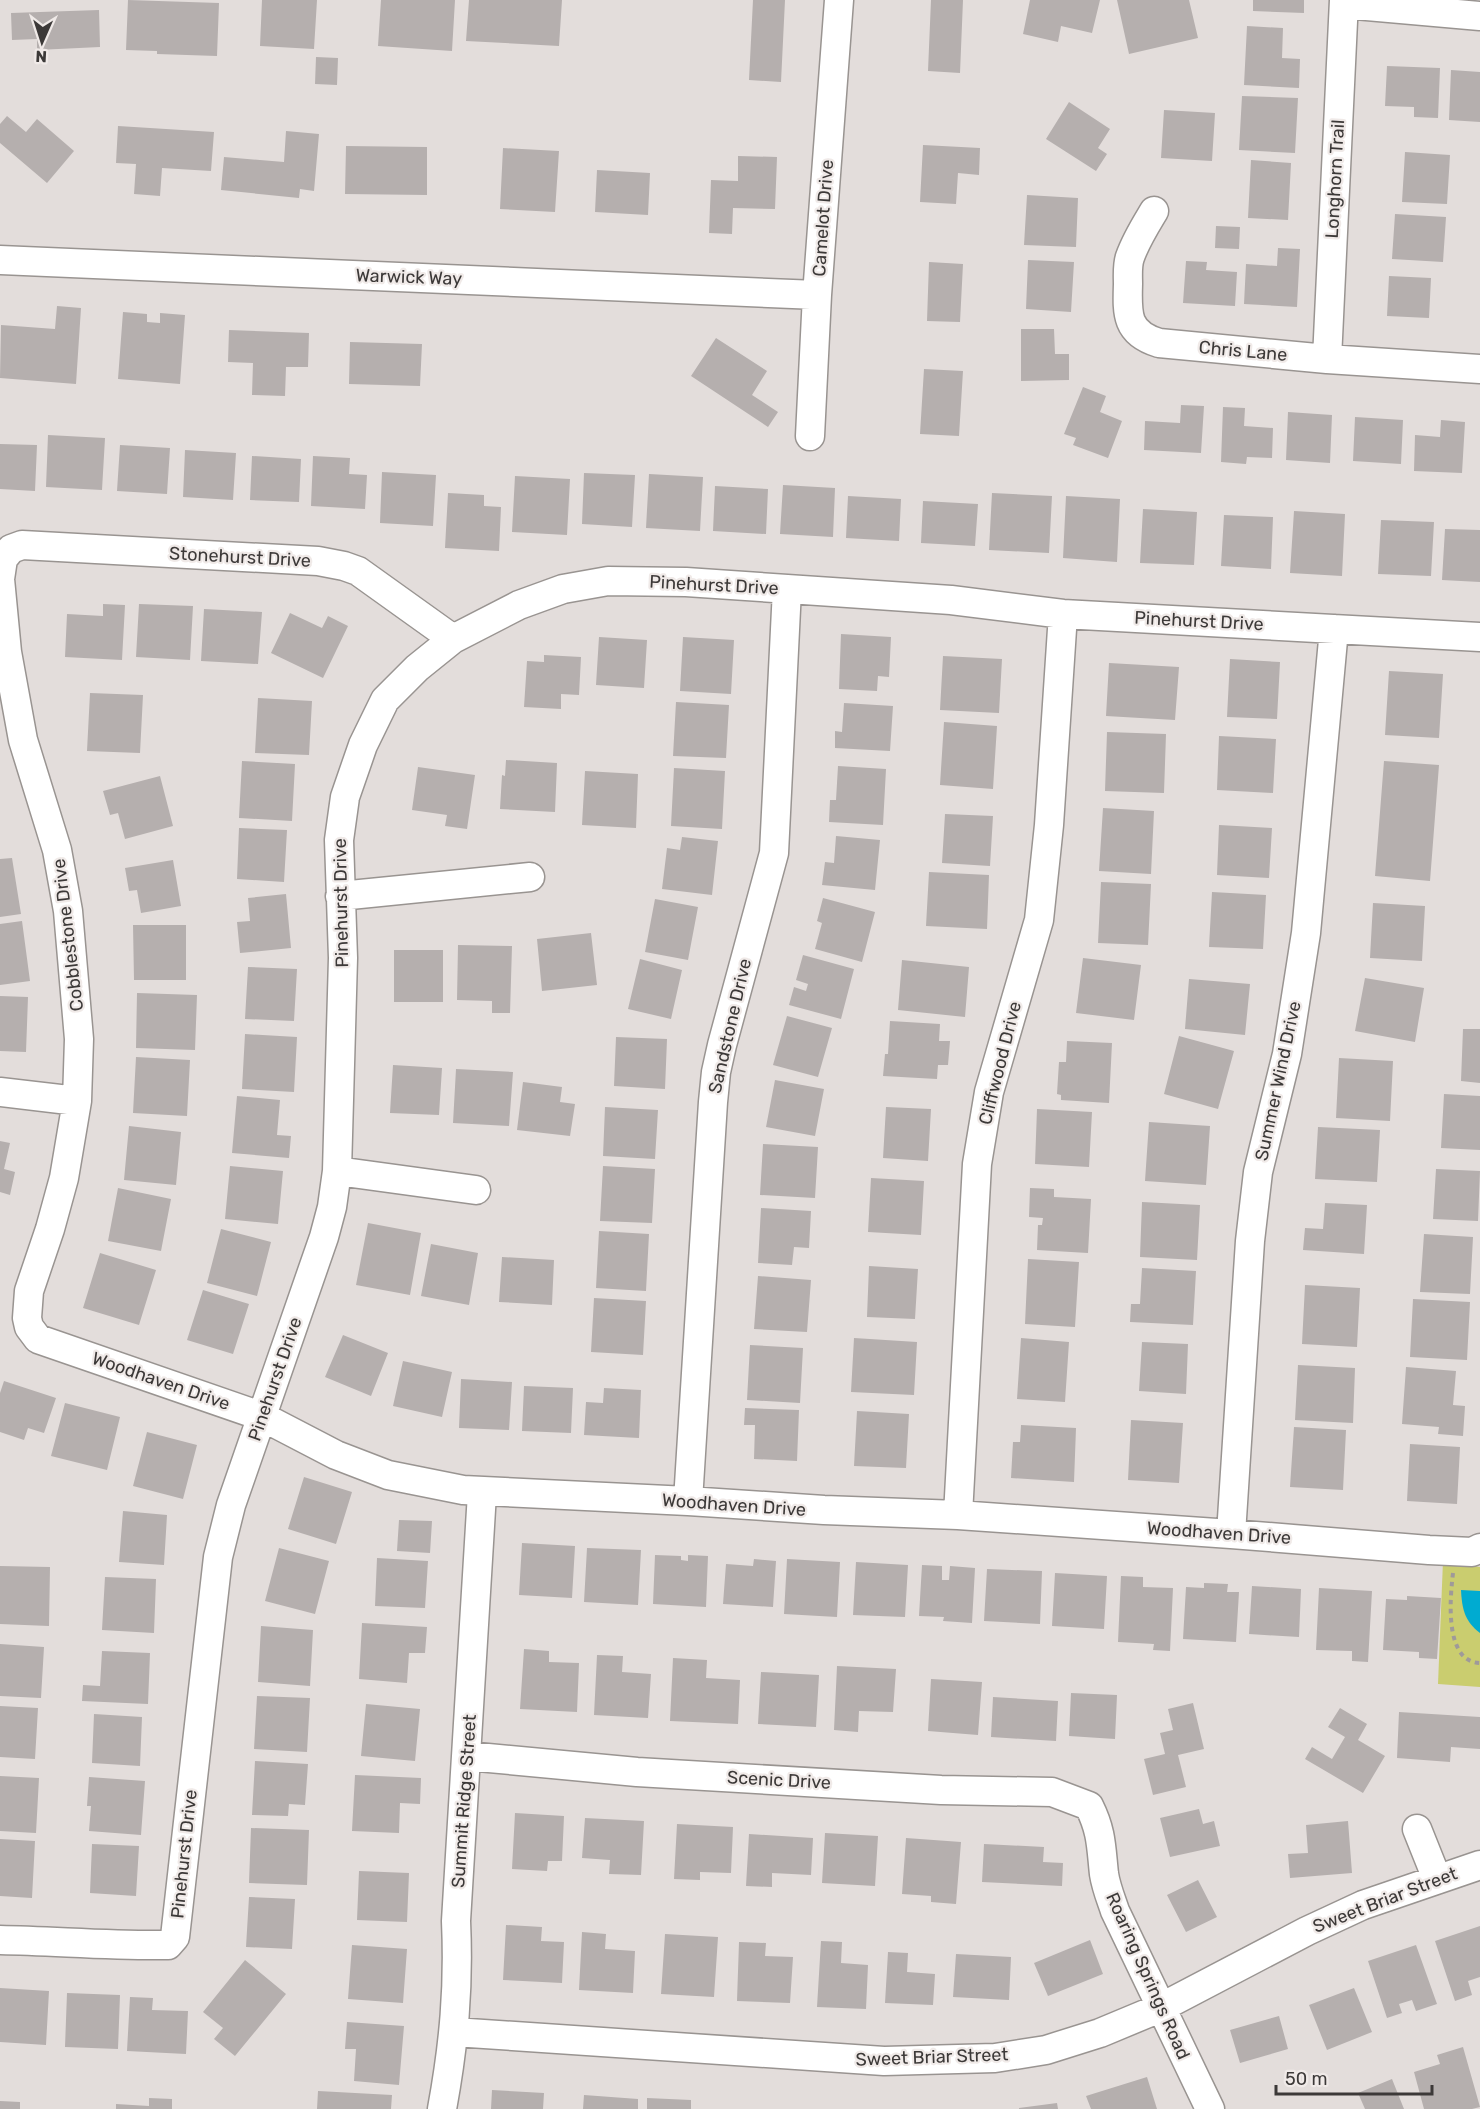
<svg xmlns="http://www.w3.org/2000/svg" width="1480" height="2109" viewBox="0 0 1480 2109" font-family="Rubik,sans-serif">
	<style>
		.green { fill: #cacd6f }
		.water { fill: #00abd1 }
		.building { fill: #b5afae }
		.lines { fill: none; stroke-linecap: round; stroke-linejoin: round }
		.minor-casing { stroke: #999491; stroke-width: 31 }
		.path { stroke: #9f9a99; stroke-width: 4; stroke-dasharray: 4.5 4.5; stroke-linecap: butt }
		.minor { stroke: #fff; stroke-width: 28 }
		.labels { text-anchor: middle; dominant-baseline: central; stroke-width: 4.5; stroke-linejoin: round; paint-order: stroke }
		.street-label { font-size: 18px; fill: #3c3938; stroke: #f0eae8 }
	</style>
	<rect width="100%" height="100%" fill="#e3dddb"/>
	<path class="green" d="M1443,1561l37,6v120l-42,-3z"/>
	<path class="water" d="M1461,1590l19,1v42c-16,-12 -18,-25 -19,-43z"/>
	<path class="building" d="M128,0l91,3 -2,53 -60,-2v-3l-31,-1z
		M262,0h55l-3,49 -54,-3z
		M381,0h74l-3,51 -74,-5z
		M469,0h93l-3,46 -93,-5z
		M753,0h32l-4,82 -32,-2z
		M931,0h32l-3,73 -32,-2z
		M1030,0h70l-8,33 -31,-7 -3,16 -35,-8z
		M1117,0h72l9,38 -69,16z
		M1253,0h51v13l-51,-2z
		M99,10l1,37 -63,3v-11l-25,1 -1,-27z
		M1247,26l36,2 -1,30 18,1 -1,29 -55,-3z
		M316,57l22,1 -1,27 -22,-1z
		M1387,66l53,2 -2,50 -24,-1v-10l-29,-1z
		M1451,70l29,2v50l-31,-2z
		M1242,96l56,2 -3,55 -56,-3z
		M1069,102l41,27 -12,19 9,6 -11,17 -50,-32z
		M1164,110l51,3 -3,48 -51,-3z
		M7,116l19,16 11,-13 37,32 -27,32 -47,-40v-19z
		M118,126l96,6 -3,39 -49,-3 -2,28 -26,-2 2,-30 -20,-1z
		M286,131l33,3 -5,57 -14,-2 -1,9 -78,-8 3,-33 60,5z
		M923,145l57,3 -1,27 -21,-2 -2,31 -36,-2z
		M346,146l81,1v48l-82,-1z
		M503,148l56,3 -4,61 -55,-3z
		M1405,152l45,3 -3,49 -45,-2z
		M738,156l39,1 -2,52 -42,-1 -1,26 -23,-1 2,-53 27,1z
		M1251,160l40,3 -3,57 -40,-2z
		M597,170l53,3 -2,42 -53,-3z
		M1027,195l51,3 -2,49 -52,-2z
		M1395,214l51,3 -3,45 -51,-3z
		M1216,226l24,1 -1,22 -24,-1z
		M1278,248l22,1 -3,58 -53,-3 2,-40 31,2z
		M1028,260l46,2 -3,50 -45,-3z
		M1186,261l21,1 -1,8 31,2 -2,34 -52,-3z
		M929,262l34,2 -3,58 -33,-1z
		M1389,276l42,2 -2,40 -42,-2z
		M57,306l24,2 -5,76 -76,-6 1,-53 54,4z
		M123,312l24,2v8l13,1v-10l25,2 -5,69 -62,-5z
		M1021,329h33l1,25h14v26l-48,1z
		M229,330l80,3 -1,34h-22l-1,29 -33,-1 1,-32 -25,-1z
		M716,338l51,33 -15,24 26,17 -10,15 -77,-51z
		M350,342l72,2 -2,42 -71,-2z
		M924,369l39,2 -4,65 -39,-2z
		M1083,387l23,9 -6,16 22,9 -14,37 -35,-13 3,-7 -12,-4z
		M1181,405l23,1 -3,47 -57,-3 1,-29 35,2z
		M1223,407l22,1 -1,18 29,2 -1,30 -25,-1 -1,7 -25,-2z
		M1288,412l44,3 -2,48 -44,-3z
		M1355,417l48,3 -2,44 -48,-3z
		M1441,420l24,2 -3,51 -48,-2 1,-36 25,2z
		M48,435l57,3 -3,52 -56,-3z
		M0,444l37,1 -2,46 -35,-2z
		M120,445l50,3 -3,46 -50,-3z
		M185,450l51,3 -3,47 -50,-3z
		M252,456l49,3 -2,43 -49,-2z
		M313,456l37,2 -1,16 18,1 -2,34 -54,-3z
		M382,472l54,3 -3,51 -53,-3z
		M584,473l51,2 -3,52 -50,-3z
		M649,474l54,3 -3,54 -54,-3z
		M515,476l55,3 -3,56 -55,-3z
		M783,485l52,3 -2,49 -53,-3z
		M715,486l53,3 -2,45 -53,-3z
		M448,493l36,2v11l17,1 -2,44 -54,-3z
		M992,493l60,3 -3,57 -60,-3z
		M848,496l53,3 -2,42 -53,-3z
		M1066,496l54,3 -3,63 -54,-4z
		M923,501l55,3 -3,42 -54,-3z
		M1143,509l54,3 -3,53 -54,-2z
		M1294,511l51,3 -3,62 -52,-3z
		M1224,515l49,2 -2,52 -50,-3z
		M1381,520l53,2 -3,54 -53,-2z
		M1445,529l35,1v52l-38,-2z
		M103,604l22,1 -3,55 -57,-3 2,-43 36,2z
		M139,604l54,2 -3,54 -54,-3z
		M204,609l58,3 -4,52 -57,-3z
		M290,613l32,15 6,-12 20,10 -25,52 -52,-25z
		M841,634l50,3 -2,40 -11,-1 -1,15 -38,-2z
		M599,637l48,3 -3,48 -48,-3z
		M683,637l51,3 -3,54 -51,-3z
		M544,655l37,2 -2,38 -18,-1v15l-37,-2 3,-46 17,1z
		M943,656l59,3 -3,54 -59,-3z
		M1230,659l50,3 -3,57 -50,-2z
		M1109,663l70,4 -4,53 -69,-4z
		M1389,671l54,3 -4,64 -54,-3z
		M90,693l53,2 -3,58 -53,-2z
		M258,698l54,3 -3,54 -54,-2z
		M676,702l53,3 -3,53 -53,-2z
		M844,703l49,3 -3,45 -55,-3v-17l7,1z
		M944,722l53,4 -4,63 -53,-4z
		M1107,732l59,2 -2,59 -59,-2z
		M1219,736l57,3 -3,54 -56,-3z
		M506,760l51,3 -2,49 -55,-3 2,-34 3,1z
		M242,761l53,3 -3,57 -53,-3z
		M1384,761l55,4 -9,116 -55,-5z
		M838,766l48,3 -3,56 -54,-3 1,-22h6z
		M418,767l57,8 -8,54 -22,-3 2,-11 -35,-5z
		M674,768l51,3 -3,58 -51,-3z
		M585,771l53,3 -2,54 -54,-3z
		M160,776l13,50 -48,13 -7,-26 -8,2 -7,-24z
		M1103,808l51,3 -3,63 -52,-3z
		M945,814l48,2 -3,50 -48,-3z
		M1219,825l53,3 -3,50 -52,-3z
		M239,828l48,2 -3,52 -47,-3z
		M836,836l44,4 -5,50 -53,-5 3,-23 9,1z
		M682,837l36,4 -6,54 -50,-6 5,-41 13,2z
		M12,858l9,56 -21,3v-58z
		M173,860l8,46 -40,7 -4,-23 -8,1 -4,-23z
		M929,872l60,3 -2,54 -61,-3z
		M1101,882l50,2 -3,61 -50,-2z
		M1212,892l54,3 -3,54 -54,-2z
		M286,894l5,54 -51,5 -3,-31 13,-1 -2,-23z
		M823,898l52,14 -13,50 -47,-13 7,-26 -5,-2z
		M655,899l43,8 -10,53 -43,-8z
		M1373,903l52,3 -3,55 -52,-3z
		M22,921l8,60 -30,4v-61z
		M133,925h53v55h-52z
		M591,933l6,52 -55,6 -5,-52z
		M458,945l54,1 -2,67h-18v-12l-35,-1z
		M394,950h49v52h-49z
		M803,955l51,14 -13,50 -52,-14 5,-18 12,4 2,-7 -12,-4z
		M1083,958l58,7 -7,55 -58,-7z
		M640,959l42,11 -11,49 -43,-10z
		M902,960l67,7 -4,50 -67,-7z
		M248,967l49,2 -3,52 -49,-2z
		M1365,978l59,10 -9,54 -60,-11z
		M1189,979l61,5 -5,51 -60,-6z
		M137,993l60,2 -2,55 -59,-2z
		M0,996l28,1 -2,55 -26,-1z
		M787,1016l45,12 -14,49 -45,-12z
		M890,1021l50,3 -1,17h11l-2,24h-10l-1,14 -54,-3 2,-22h3z
		M1463,1029h17v54l-19,-2z
		M245,1034l52,3 -3,55 -52,-3z
		M1179,1036l55,15 -16,58 -54,-15z
		M616,1037l51,2 -2,50 -51,-3z
		M1067,1041l45,2 -3,60 -48,-3v-5l-4,-1 2,-32h7z
		M136,1057l54,3 -3,56 -54,-3z
		M1339,1058l54,3 -3,60 -54,-3z
		M393,1065l49,3 -3,47 -49,-2z
		M456,1069l57,3 -4,54 -56,-3z
		M775,1080l49,9 -9,47 -49,-9z
		M523,1082l39,5 -2,15 15,2 -5,32 -53,-6z
		M1444,1094l36,2v54l-39,-2z
		M237,1096l43,4 -3,35 14,1 -2,22 -57,-5z
		M605,1107l53,3 -3,49 -52,-3z
		M886,1107l45,2 -3,52 -45,-3z
		M1037,1109l55,3 -3,55 -54,-3z
		M1149,1122l61,4 -4,59 -61,-4z
		M129,1126l52,6 -5,53 -52,-5z
		M1318,1127l62,3 -3,52 -62,-3z
		M0,1141l10,2 -6,26 11,3 -5,23 -10,-3z
		M763,1144l55,3 -3,51 -55,-3z
		M230,1166l53,5 -5,53 -53,-5z
		M603,1166l52,3 -3,54 -52,-2z
		M1436,1169l44,2 -2,50 -45,-2z
		M871,1178l53,3 -3,54 -53,-3z
		M118,1188l53,11 -10,52 -53,-10z
		M1030,1188l24,1v8l37,2 -3,54 -51,-3 1,-25h4l1,-7 -14,-1z
		M1142,1202l58,3 -3,55 -57,-3z
		M1325,1203l42,2 -3,49 -61,-4 2,-22 18,1z
		M761,1208l50,3 -2,37 -15,-1 -2,18 -34,-2z
		M368,1223l53,10 -11,62 -54,-10z
		M221,1229l50,13 -14,54 -50,-13z
		M599,1231l50,3 -3,57 -50,-3z
		M1424,1234l49,3 -3,57 -50,-2z
		M431,1244l47,9 -9,52 -48,-9z
		M100,1253l56,17 -17,55 -56,-17z
		M502,1257l52,3 -2,45 -53,-3z
		M1028,1259l51,3 -4,65 -50,-3z
		M869,1266l49,3 -3,50 -48,-2z
		M1142,1268l54,3 -3,54 -63,-3 1,-18h9z
		M758,1276l53,4 -4,52 -53,-3z
		M1305,1285l55,3 -3,59 -55,-3z
		M203,1290l46,14 -16,50 -46,-14z
		M594,1298l52,3 -3,54 -52,-3z
		M1413,1299l57,3 -3,58 -57,-3z
		M343,1335l45,18 -17,43 -46,-19z
		M854,1338l63,4 -3,53 -63,-3z
		M1021,1338l48,4 -4,60 -48,-3z
		M1142,1342l46,2 -2,50 -47,-3z
		M750,1345l53,3 -3,55 -53,-3z
		M403,1361l49,11 -10,45 -49,-11z
		M1298,1365l57,3 -2,55 -58,-3z
		M1406,1367l50,4 -3,34 12,1 -2,30 -25,-2 1,-7 -37,-3z
		M461,1379l51,3 -3,48 -50,-2z
		M4,1381l52,17 -12,35 -16,-5 -4,12 -24,-8v-39z
		M524,1386l49,2 -2,45 -49,-2z
		M604,1388l37,2 -2,48 -55,-3 2,-33 17,1z
		M65,1403l55,14 -13,53 -56,-14z
		M745,1408l54,2 -2,51 -43,-2 1,-34h-11z
		M857,1411l52,3 -3,54 -52,-2z
		M1131,1420l52,3 -4,60 -51,-3z
		M1021,1425l55,3 -2,54 -63,-4 2,-36h7z
		M1294,1427l52,3 -3,60 -53,-3z
		M147,1432l50,13 -14,54 -50,-13z
		M1410,1444l50,3 -3,57 -50,-3z
		M304,1477l48,15 -16,52 -48,-15z
		M123,1511l44,4 -3,50 -45,-3z
		M399,1520l33,1 -2,32 -33,-2z
		M522,1543l53,3 -3,52 -53,-3z
		M279,1548l50,13 -14,53 -50,-13z
		M587,1548l54,2 -3,55 -54,-3z
		M655,1555l26,1v4l7,1v-6l20,1 -2,51 -53,-3z
		M377,1558l51,3 -3,47 -50,-2z
		M754,1559l22,2 -3,46 -50,-3 3,-40 27,2z
		M787,1559l53,3 -3,55 -53,-3z
		M856,1562l52,3 -3,52 -52,-2z
		M922,1565l20,1v14h7l1,-14 25,2 -3,55 -29,-2 1,-4 -25,-1z
		M0,1566l50,1 -1,59 -49,-2z
		M987,1569l55,2 -2,53 -56,-3z
		M1055,1573l52,3 -3,53 -52,-3z
		M1121,1576l22,1v10l30,1 -3,63 -17,-1 1,-6 -36,-2z
		M105,1577l51,2 -2,54 -52,-3z
		M1204,1583l24,1 -1,8h12l-3,50 -53,-3 3,-52 18,1z
		M1252,1586l49,3 -2,48 -50,-3z
		M1319,1588l53,3 -4,71 -16,-1v-10l-36,-1z
		M1407,1596l34,2 -4,61 -18,-1v-6l-36,-2 3,-51 21,1z
		M362,1623l65,4 -2,26h-16l-2,30 -48,-4z
		M261,1626l52,4 -3,56 -52,-4z
		M0,1644l44,3 -3,51 -41,-2z
		M524,1649l25,2v11l30,1 -2,49 -57,-3z
		M102,1651l48,2 -2,51 -66,-3 1,-16 17,1z
		M597,1655l26,1 -1,16 29,2 -3,44 -54,-3z
		M673,1658l34,2 -1,18 34,2 -2,44 -68,-3z
		M837,1666l59,3 -3,43 -34,-1 -1,21 -24,-2z
		M761,1672l58,3 -3,52 -58,-3z
		M931,1679l51,3 -4,53 -50,-4z
		M1071,1693l46,2 -2,44 -46,-3z
		M257,1696l53,2 -3,54 -53,-3z
		M993,1697l65,4 -2,40 -65,-4z
		M1193,1703l11,46 -26,6 8,32 -33,8 -9,-36 21,-5 -5,-21 13,-3 -5,-21z
		M366,1704l54,5 -5,52 -54,-5z
		M0,1706l38,2 -3,51 -35,-2z
		M1340,1708l27,16 -9,16 27,16 -22,37 -58,-34 7,-12 20,12 13,-22 -17,-10z
		M1399,1712l81,5v32l-29,-2 -1,15 -53,-4z
		M94,1714l48,3 -2,49 -48,-3z
		M255,1761l53,3 -3,41 -16,-1 -1,12 -36,-1z
		M355,1775l66,3 -1,26 -20,-1 -1,30 -47,-2z
		M0,1776l39,2 -3,55 -36,-2z
		M89,1777l56,4 -4,54 -52,-4 2,-25h-4z
		M1199,1809l4,15 11,-3 6,25 -50,11 -10,-39z
		M515,1813l49,3 -2,45h-14l-1,10 -35,-2z
		M585,1818l59,3 -3,54 -32,-1 1,-14 -28,-2z
		M1348,1821l4,52 -62,5 -2,-24 20,-1 -2,-28z
		M677,1824l56,3 -2,46 -31,-1v8l-26,-1z
		M251,1828l58,2 -2,55 -58,-2z
		M825,1833l53,3 -3,50 -53,-3z
		M749,1834l64,4 -2,37 -39,-2v14l-26,-1z
		M906,1838l55,4 -5,62 -25,-2v-6l-29,-2z
		M0,1839l35,2 -3,57 -32,-2z
		M92,1844l47,2 -3,50 -46,-3z
		M984,1844l60,3 -1,15 20,1 -1,23 -80,-4z
		M359,1871l50,2 -2,49 -50,-2z
		M1198,1880l19,37 -31,15 -19,-37z
		M249,1897l46,2 -3,50 -46,-2z
		M506,1925l36,2 -1,14 23,1 -2,41 -59,-3z
		M1480,1926v51l-12,4 4,14 -17,6 -20,-60z
		M582,1932l24,2 -1,15 30,2 -2,42 -54,-3z
		M665,1934l53,3 -4,60 -53,-3z
		M1090,1940l13,34 -55,22 -14,-33z
		M821,1941l21,1 -1,21 27,2 -2,44 -49,-2z
		M739,1942l27,1 -1,13 28,1 -3,46 -53,-2z
		M352,1945l55,4 -4,54 -55,-4z
		M1416,1945l21,59 -21,7 -4,-11 -13,4 3,9 -15,5 -19,-57z
		M888,1952l20,1 -1,19 28,2 -2,31 -48,-2z
		M956,1954l55,3 -2,43 -56,-3z
		M245,1960l41,34 -51,62 -21,-17 9,-11 -20,-16z
		M0,1988l49,3 -3,54 -46,-3z
		M1354,1988l18,44 -45,18 -18,-45z
		M67,1993l53,2 -2,54 -53,-2z
		M130,1997l23,1 -1,12 36,1 -2,43 -59,-3z
		M1279,2016l9,33 -48,14 -10,-33z
		M347,2022l57,4 -5,59 -45,-4 2,-32h-11z
		M1463,2047l17,60 -8,2h-48l-10,-37 26,-8 -3,-9z
		M1147,2077l10,32h-66l-5,-13z
		M1392,2079l12,30h-39l-7,-16z
		M492,2090l52,3 -1,16h-52z
		M318,2091l74,4 -1,14h-74z
		M584,2095l54,4v10h-55z
		M149,2098l23,1v10h-56v-5l33,2z
		M647,2098l44,2v9h-44z
		M0,2101l20,1v7h-20z
		M1057,2103l1,6h-39v-1z"/>
	<g class="lines">
		<g class="minor-casing">
			<path id="minor" d="M1344,4l136,12
				M1154,211c-9,15 -18,29 -24,46 -3,8 -2,19 -2,27 -1,30 -2,49 31,59l168,16 153,10
				M0,260l817,35
				M1327,359l17,-359
				M810,436l7,-141 22,-295
				M453,639l-95,-68 -14,-5 -26,-5 -296,-16 -11,4 -8,10 -3,20 7,73 16,88 34,110 11,61 11,128 -2,62 -13,77 -14,51 -21,62 -2,27 2,9 9,12 223,77 75,39 52,20 75,15 225,11 136,9 134,5 273,19 198,16 43,2 8,-4
				M340,896l190,-19
				M0,1092l77,9
				M337,1171l139,19
				M688,1501l25,-399 3,-30 6,-27 52,-192 13,-264
				M958,1515l19,-351 12,-72 50,-172 10,-95 14,-211
				M1231,1534l19,-293 8,-69 29,-118 19,-121 28,-304
				M467,1756l170,16 304,18 111,2 37,14c13,26 12,41 15,68 2,13 7,25 11,37l95,198
				M1417,1829l20,50
				M0,1940c56,1 112,6 168,5l7,-8 43,-380 13,-52 93,-268 8,-30 5,-36 6,-213 -4,-118 6,-43 18,-52 22,-45 32,-32 36,-29 66,-34 44,-16 45,-8 78,1 265,18 112,14 417,23
				M454,2032l430,29 111,-3 51,-8 54,-17 60,-25 147,-77 56,-26 117,-40
				M442,2109c12,-65 17,-122 14,-188l26,-428"/>
		</g>
		<path class="path" d="M1453,1573c-3,25 -9,89 27,90"/>
		<use href="#minor" class="minor"/>
	</g>
	<g class="labels">
		<g class="street-label">
			<text transform="translate(1335 179) rotate(-87)">Longhorn Trail</text>
			<text transform="translate(823 218) rotate(-86)">Camelot Drive</text>
			<text transform="translate(409 277) rotate(2)">Warwick Way</text>
			<text transform="translate(1243 351) rotate(5)">Chris Lane</text>
			<text transform="translate(240 557) rotate(3)">Stonehurst Drive</text>
			<text transform="translate(714 585) rotate(3)">Pinehurst Drive</text>
			<text transform="translate(1199 621) rotate(3)">Pinehurst Drive</text>
			<text transform="translate(341 903) rotate(-91)">Pinehurst Drive</text>
			<text transform="translate(68 935) rotate(-97)">Cobblestone Drive</text>
			<text transform="translate(730 1026) rotate(-77)">Sandstone Drive</text>
			<text transform="translate(1000 1063) rotate(-76)">Cliffwood Drive</text>
			<text transform="translate(1278 1081) rotate(-78)">Summer Wind Drive</text>
			<text transform="translate(275 1379) rotate(-71)">Pinehurst Drive</text>
			<text transform="translate(161 1381) rotate(19)">Woodhaven Drive</text>
			<text transform="translate(734 1505) rotate(4)">Woodhaven Drive</text>
			<text transform="translate(1219 1533) rotate(4)">Woodhaven Drive</text>
			<text transform="translate(779 1780) rotate(3)">Scenic Drive</text>
			<text transform="translate(464 1801) rotate(-86)">Summit Ridge Street</text>
			<text transform="translate(184 1854) rotate(-84)">Pinehurst Drive</text>
			<text transform="translate(1385 1900) rotate(-21)">Sweet Briar Street</text>
			<text transform="translate(1148 1976) rotate(66)">Roaring Springs Road</text>
			<text transform="translate(932 2057) rotate(-2)">Sweet Briar Street</text>
		</g>
	</g>
	<g transform="translate(42 42) rotate(183)" stroke="#f0eae8" stroke-width="4.5" paint-order="stroke">
	<path d="M0-4.5L10 22L0 15L-10 22Z" fill="#3c3938"/>
	<text y="-9" font-size="16" font-weight="bold" text-anchor="middle" fill="#3c3938">N</text>
	</g>
	<path d="M1276 2085v9h156v-9" fill="none" stroke="#3c3938" stroke-width="3"/>
	<text x="1285" y="2085" font-size="18" fill="#3c3938" stroke="#f0eae8" stroke-width="4.5" paint-order="stroke">50 m</text>
</svg>
